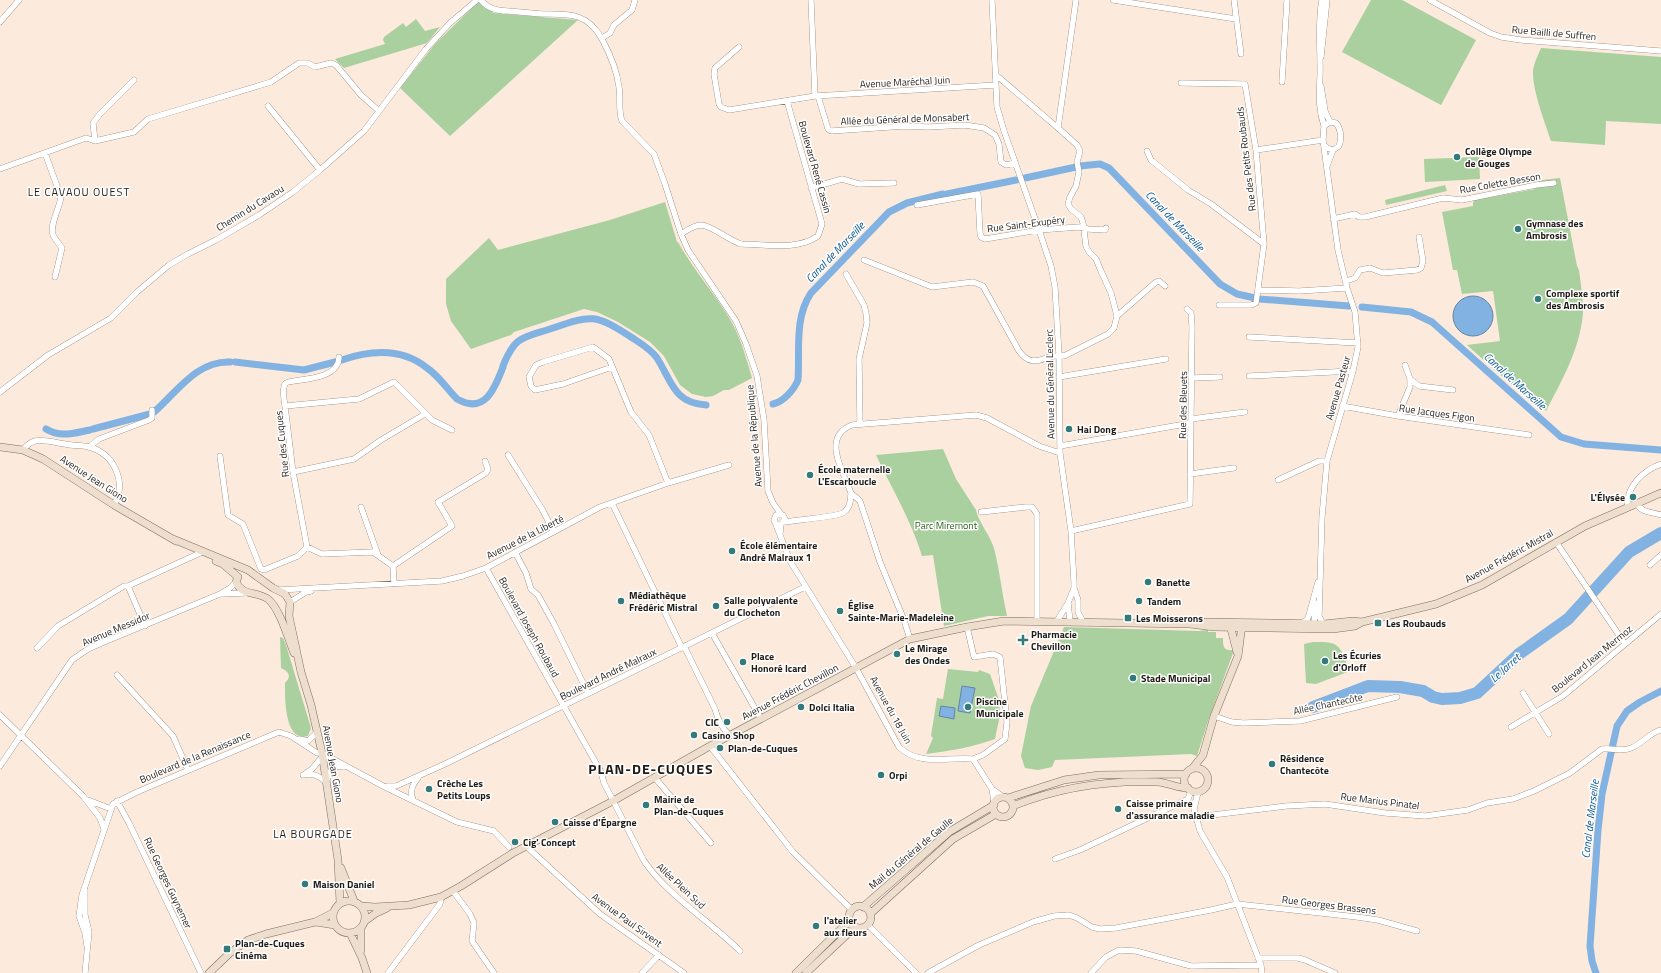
<svg xmlns="http://www.w3.org/2000/svg" width="1661" height="973" viewBox="0 0 1661 973" font-family="'Titillium Web',sans-serif">
	<style>
		.green { fill: #a9d09e }
		.water { fill: #81b2e2; stroke: #6485a5 }
		.lines { fill: none; stroke-linecap: round; stroke-linejoin: round }
		.canal { stroke: #81b2e2; stroke-width: 7 }
		.river { stroke: #81b2e2; stroke-width: 12 }
		.street-casing { stroke: #7e6e63; stroke-width: 6 }
		.secondary-casing { stroke: #7e6e63; stroke-width: 8 }
		.street { stroke: #fff; stroke-width: 5.5 }
		.secondary { stroke: #eddecd; stroke-width: 7 }
		.poi-dot { fill: #327b7a; stroke: #fff; stroke-width: 1.5 }
		.labels { text-anchor: middle; dominant-baseline: central; stroke-width: 3; stroke-linejoin: round; paint-order: stroke }
		.street-label { font-size: 10px; fill: #211b16; stroke: #fff }
		.poi-label { font-size: 10px; font-weight: bold; fill: #211b16; stroke: #fff; text-anchor: start }
		.park-label { font-size: 10px; fill: #275c14; stroke: #fff }
		.neighbourhood-label { font-size: 11px; letter-spacing: 1px; fill: #211b16; stroke: #fff }
		.water-label { font-size: 11px; font-style: italic; fill: #085690; stroke: #fff }
		.district-label { font-size: 14px; font-weight: bold; letter-spacing: 1px; fill: #211b16; stroke: #fff }
	</style>
	<rect width="100%" height="100%" fill="#fceadc"/>
	<path class="green" d="M1371,0h31l74,40 -35,65 -99,-53z
		M478,2l16,11 84,7 -128,116 -50,-48 35,-44z
		M416,19l9,12 15,-4 -13,16 -83,25 -9,-9 50,-15 -2,-4 1,-3 19,-14 3,4z
		M1541,48l120,9v67l-55,-3 -1,24 -54,-4c-6,-18 -19,-52 -18,-70 1,-8 5,-16 8,-23z
		M1479,157l1,22 -55,3 -1,-23z
		M1560,178l17,88 2,4c2,14 4,29 4,43 -3,36 -21,67 -37,98l-47,-37 -32,-29 33,-4 -7,-50 -31,3 -5,-24h-4l-11,-58 31,-6v-4l2,-2 60,-11 -1,-8z
		M1445,185l2,6 -61,14 -1,-5z
		M665,202l12,40h1c14,26 34,48 50,74 12,19 18,41 24,62l-23,12h-5l-11,6 -7,1 -14,-3 -12,-9 -16,-29 -14,-14 -32,-20 -21,-10 -13,-3 -70,23 -3,3 -40,14 -20,-28 -5,-17v-25l43,-41 9,12 112,-30z
		M943,449l13,30 20,31c2,12 16,27 19,42 5,21 7,42 12,64h-19l-44,10 -11,-71 -11,1c-11,-36 -30,-67 -46,-101z
		M1064,627l135,4 9,-1v2h8v6h7c0,8 0,13 10,12v3l-25,68 -11,35 -6,-2 -136,6 -3,7 -14,3 -13,-2 -4,-12 10,-50z
		M280,637l3,1 3,7 25,83 -3,8c-24,7 -23,-39 -23,-53 7,-7 4,-11 -4,-15z
		M1313,642c29,-1 26,4 37,29l-34,13 -10,-1 -2,-39z
		M948,669l30,3 1,-2 11,4 9,26 1,15 -5,24c-22,8 -45,12 -69,15l7,-16 -2,-2 6,-38 6,1z"/>
	<path class="water" d="M1453 316a20 20 0 1 1 40 0a20 20 0 1 1-40 0Z
		M962,686l13,2 -5,25 -12,-2z
		M941,706l14,2 -1,11 -15,-3z"/>
	<g class="lines">
		<path class="canal" d="M1080,166l20,-2 9,4 111,116 17,10 18,4
			M1025,178l51,-11
			M947,194l69,-14
			M1259,299l90,7
			M1362,307l49,5 21,10 129,115 23,7 77,6
			M342,360c29,-10 60,-12 85,8 12,8 20,21 30,31 28,16 38,-11 46,-32
			M235,362l69,8 31,-8
			M503,366c12,-30 19,-28 47,-37 41,-14 44,-16 81,8 9,6 20,12 26,21 15,24 17,45 49,47
			M773,404c10,-2 21,-14 25,-24 2,-29 -4,-62 13,-87l78,-81 18,-9 36,-9
			M154,412c24,-21 42,-51 76,-50
			M46,429c15,9 28,4 44,1
			M93,429l57,-15
			M1596,973l-4,-12 -2,-15 8,-116 4,-36 15,-68 10,-15 13,-9 21,-11"/>
		<path class="river" d="M1313,707l55,-21 32,1 23,4 10,6 9,2 18,-1 17,-5 42,-39 49,-35 61,-67 32,-19"/>
		<g class="street-casing">
			<path id="street" d="M481,0c6,8 17,11 27,11 11,1 22,2 34,3 26,0 45,-2 60,25 8,15 15,32 17,48 2,12 -1,23 3,34l32,33 11,30 16,50 7,16 48,71 10,23 11,32 7,44 4,71 5,12 8,11
				M811,0l4,96
				M992,0l5,107 7,24 35,99 12,36 4,21 4,68 1,98 11,78 3,51v6l-6,15 2,18
				M1113,0l123,19
				M1234,0l7,54
				M1322,0c-4,20 -2,41 -2,62 1,23 -4,40 4,64
				M1430,0l60,33 11,4 20,3 140,11
				M0,22l19,-22
				M602,38l8,-5 4,-8 18,-15 3,-10
				M739,47l-24,21 -1,6 5,30 2,3 8,3 86,-14 181,-11
				M1321,57l6,-57
				M1282,82l5,-82
				M1181,83l64,1 11,66 8,94 -8,59 -5,2h-32
				M1321,86l4,25 5,11
				M818,96l10,33 3,2 74,-5 23,1 37,-2 19,3 11,7 4,9 2,18 5,3 9,-2
				M268,106l52,64
				M1058,128l18,-128
				M95,141l-2,-18 7,-9 34,-34
				M1324,145l3,3 6,2 6,-4c3,-8 2,-17 -3,-23l-6,-1 -6,4 -1,14 15,110 9,38 8,24 3,35 -5,24 -26,90 -5,56 -3,99 5,10
				M1256,150l67,-10
				M1147,151l4,9 37,30 23,14 53,40
				M45,153l16,44c-1,10 -12,29 -8,38 2,4 6,9 9,13l-7,29
				M1327,166l6,-16
				M0,169l86,-31 9,3 39,-9 14,-13 123,-37 28,-19h9l7,4 16,-4 5,2 25,30 18,16
				M811,188l31,-9 17,5 35,-1
				M917,205l61,-11 2,39 1,4 4,2 54,-9 40,-3 9,2 17,1 1,-2
				M1333,219l22,-5 4,3h6l78,-19 19,2 74,-15 18,-2
				M681,234c5,-3 13,-9 20,-9 12,1 27,15 40,19 24,0 56,7 77,-8l4,-12 -35,-123
				M864,260l68,27 41,-5 10,4 36,65c15,21 27,1 45,5l44,-22 6,-6 3,-12 -6,-23 -10,-22 -5,-12 -7,-7 -3,-6 -3,-23 -2,-6 -10,-8 -3,-5 2,-7 6,-11 3,-14 -2,-10 3,-11 -3,-6 -19,-17 -62,-53
				M846,274l18,31 2,8 1,10 -8,36 1,64
				M1346,281l9,-3 5,-8 10,-2 13,5 34,-3 4,-2 2,-7 -4,-24
				M1259,290l40,1 48,-3
				M1117,316l39,-34 3,-1 6,5
				M1249,337l109,6
				M1405,365l5,14
				M612,367l-49,17 -28,6 -4,-4 -2,-9 7,-12 7,-3 50,-15 16,12 22,53 18,23 19,48
				M1249,376l104,-5
				M1059,377l107,-18
				M1192,378l28,-1
				M0,392l48,-37 63,-37 26,-26 32,-27 19,-11 28,-14 43,-25 34,-23 27,-22 44,-39 62,-82 24,-26 27,-23
				M285,406c-1,-6 -3,-17 0,-22 3,-6 54,-1 54,-27
				M1342,406l56,10 131,19
				M1398,416l12,-29v-8l9,7 34,4
				M1191,419l54,-7
				M1060,446l131,-23
				M89,447l10,-8 50,-19 3,-2v-8
				M23,450c3,-4 7,-8 12,-9 9,-2 21,2 30,3 8,2 17,1 24,3 26,7 38,36 25,58
				M508,455l34,54 12,23
				M220,456l8,59 15,9 18,45 3,1 34,-14 9,-9 15,7 51,-2 20,14
				M293,472l61,-13 27,-19 44,-26
				M1190,474l44,-6
				M1278,480l41,-19h8
				M851,493l9,8 20,61 24,58 6,19
				M612,503l70,145
				M1637,503c3,10 16,9 24,12
				M361,507l17,48
				M1628,507c-3,-20 16,-37 33,-43
				M981,512l45,-5h6l5,7v107
				M775,522l15,39 66,107 43,79c19,19 49,10 74,12l19,30 2,13
				M784,522c11,-2 52,-5 59,-9 7,-4 8,-12 8,-20 -8,-22 -30,-56 1,-68l124,-10 11,3 52,28 21,7
				M1071,531l119,-27 2,-178 -1,-13 -4,-4
				M780,534l1,-10 4,-5 -2,-4h-7l-2,5c1,4 3,5 7,4
				M1556,542l69,102
				M307,547l-14,-75 -8,-66 74,-7 35,-17 38,38 20,10
				M515,552l11,21 5,16 7,6 16,29 34,69
				M1650,565l11,-10
				M486,568l115,204 3,11 40,78c25,36 66,60 96,90
				M394,584l-1,-18 59,-40 -14,-24 48,-29 2,-4 -3,-8
				M128,586l72,-33
				M1074,588l4,12v12l5,10
				M278,590l164,-9 21,-5 23,-8 114,-61 68,-24 61,-18
				M222,594l24,-1
				M290,602l16,-10 5,-1
				M1057,621l11,-18
				M1301,623l6,-3 2,-5 9,-33
				M967,627l7,30 19,-3 7,3 7,65 -2,17 -22,16 -10,4
				M1314,627l1,-24
				M712,633l49,86
				M684,646l31,63c2,9 8,21 15,26
				M37,648l21,-22 66,-40h4l17,40
				M117,675l56,61 15,34
				M1523,693l26,41
				M0,715l83,81 17,22 4,11
				M1214,716l18,6 11,1 57,-2 97,-24
				M1511,727l52,-31 98,-82
				M299,739l9,2 9,-9
				M710,746l83,106 59,58
				M0,766l72,-106 16,-11 16,-7 116,-48 10,-6 6,-6
				M306,773l6,-4 10,-12
				M303,775c9,-2 15,0 23,7l6,-14 4,-2 8,1
				M655,778l56,65
				M387,786h9l49,-22 360,-177
				M992,789l11,8
				M1198,792l-4,17 6,22 27,46 34,88 1,8
				M88,800l23,9
				M413,800c-3,-9 -1,-15 5,-22
				M117,801l12,22 72,150
				M1196,817l90,-11 39,-2 60,9 40,3 43,-6 19,-7 26,-4 21,-8 36,-18 32,-24c10,-2 18,4 29,-1 11,-4 18,-15 30,-18
				M526,846l74,68 84,59
				M1055,859l25,-9 108,-51 3,-8
				M453,891l17,23 4,9 -2,18 22,32
				M868,925l48,48
				M87,946l-2,-13 -6,-17 3,-21 31,-91 24,-12 142,-60 12,4 26,17h5l61,33 74,36 37,9 15,16
				M1258,958h40l7,2 30,13
				M85,973l4,-41 -4,-17v-25
				M388,973l52,-69 1,-7
				M642,973l17,-18
				M928,973l51,-28 54,-23 21,-6 15,-1 8,3 15,9 8,2 16,-1 95,-18 26,-6 120,13 21,3 39,11
				M1091,973l15,-16 13,-7 17,1 55,15 70,-1"/>
		</g>
		<g class="secondary-casing">
			<path id="secondary" d="M0,447l23,3 20,9 71,46 62,36
				M173,539l75,31 25,18 12,6 5,8 -1,14 12,56 10,33 11,48 16,107 2,43
				M216,561l7,3 15,13 -2,5c6,14 20,9 32,17 12,10 20,39 26,54
				M1206,622l118,2 29,-3 9,1 74,-18 46,-19 103,-59 76,-33
				M1230,625l7,27
				M1184 780a12 12 0 1 1 24 0a12 12 0 1 1-24 0Z
				M1192,769l11,-14 11,-39 24,-60 4,-31
				M993 807a10 10 0 1 1 20 0a10 10 0 1 1-20 0Z
				M1008,798l56,-18 35,-5 87,-1
				M1013,806c46,-19 95,-26 145,-24 11,1 19,6 30,6
				M341,868l13,33
				M333 917a16 16 0 1 1 32 0a16 16 0 1 1-32 0Z
				M362,906l13,1 34,-2 32,-8 20,-11 52,-33 100,-52 97,-55 200,-107 57,-12 37,-6 186,3 24,3 119,2 22,-3 7,-4
				M849 917a11 11 0 1 1 22 0a11 11 0 1 1-22 0Z
				M863,907l86,-75 45,-27
				M870,914l83,-75 43,-25
				M365,921l11,-8 11,-5
				M316,922l19,3
				M361,929v21
				M350,933l12,25 5,15
				M209,973l21,-20 18,-13 18,-6 49,-12 18,-9
				M796,973l54,-53
				M806,973l49,-46"/>
		</g>
		<use href="#street" class="street"/>
		<use href="#secondary" class="secondary"/>
	</g>
	<g class="poi-dot">
		<circle cx="1457" cy="157" r="4"/>
		<circle cx="1518" cy="229" r="4"/>
		<circle cx="1538" cy="299" r="4"/>
		<circle cx="1069" cy="429" r="4"/>
		<circle cx="810" cy="475" r="4"/>
		<circle cx="1633" cy="497" r="4"/>
		<circle cx="732" cy="551" r="4"/>
		<circle cx="1148" cy="582" r="4"/>
		<circle cx="621" cy="601" r="4"/>
		<circle cx="1139" cy="601" r="4"/>
		<circle cx="716" cy="606" r="4"/>
		<circle cx="840" cy="611" r="4"/>
		<rect x="1124" y="614" width="8" height="8" rx="2"/>
		<rect x="1374" y="619" width="8" height="8" rx="2"/>
		<path d="M1021 634h4v4h4v4h-4v4h-4v-4h-4v-4h4z"/>
		<circle cx="897" cy="654" r="4"/>
		<circle cx="1325" cy="661" r="4"/>
		<circle cx="743" cy="662" r="4"/>
		<circle cx="1133" cy="678" r="4"/>
		<circle cx="801" cy="707" r="4"/>
		<circle cx="968" cy="707" r="4"/>
		<circle cx="727" cy="722" r="4"/>
		<circle cx="694" cy="735" r="4"/>
		<circle cx="720" cy="748" r="4"/>
		<circle cx="1272" cy="764" r="4"/>
		<circle cx="881" cy="775" r="4"/>
		<circle cx="429" cy="789" r="4"/>
		<circle cx="646" cy="805" r="4"/>
		<circle cx="1118" cy="809" r="4"/>
		<circle cx="555" cy="822" r="4"/>
		<circle cx="515" cy="842" r="4"/>
		<circle cx="305" cy="884" r="4"/>
		<circle cx="816" cy="926" r="4"/>
		<rect x="223" y="945" width="8" height="8" rx="2"/>
	</g>
	<g class="labels">
		<g class="street-label">
			<text transform="translate(1554 33) rotate(5)">Rue Bailli de Suffren</text>
			<text transform="translate(905 82) rotate(-3)">Avenue Maréchal Juin</text>
			<text transform="translate(905 119) rotate(-2)">Allée du Général de Monsabert</text>
			<text transform="translate(1246 159) rotate(-97)">Rue des Petits Roubauds</text>
			<text transform="translate(815 167) rotate(74)">Boulevard René Cassin</text>
			<text transform="translate(1500 183) rotate(-10)">Rue Colette Besson</text>
			<text transform="translate(250 208) rotate(-32)">Chemin du Cavaou</text>
			<text transform="translate(1026 224) rotate(-7)">Rue Saint-Exupéry</text>
			<text transform="translate(1050 384) rotate(-91)">Avenue du Général Leclerc</text>
			<text transform="translate(1338 388) rotate(-74)">Avenue Pasteur</text>
			<text transform="translate(1183 405) rotate(-89)">Rue des Bleuets</text>
			<text transform="translate(1437 413) rotate(8)">Rue Jacques Figon</text>
			<text transform="translate(754 436) rotate(-95)">Avenue de la République</text>
			<text transform="translate(282 444) rotate(-96)">Rue des Cuques</text>
			<text transform="translate(94 479) rotate(33)">Avenue Jean Giono</text>
			<text transform="translate(525 537) rotate(-27)">Avenue de la Liberté</text>
			<text transform="translate(1509 556) rotate(-29)">Avenue Frédéric Mistral</text>
			<text transform="translate(529 627) rotate(61)">Boulevard Joseph Roubaud</text>
			<text transform="translate(116 629) rotate(-23)">Avenue Messidor</text>
			<text transform="translate(1592 659) rotate(-39)">Boulevard Jean Mermoz</text>
			<text transform="translate(608 674) rotate(-26)">Boulevard André Malraux</text>
			<text transform="translate(790 692) rotate(-28)">Avenue Frédéric Chevillon</text>
			<text transform="translate(1328 704) rotate(-12)">Allée Chantecôte</text>
			<text transform="translate(891 710) rotate(61)">Avenue du 18 Juin</text>
			<text transform="translate(195 757) rotate(-23)">Boulevard de la Renaissance</text>
			<text transform="translate(333 764) rotate(80)">Avenue Jean Giono</text>
			<text transform="translate(1380 801) rotate(7)">Rue Marius Pinatel</text>
			<text transform="translate(911 853) rotate(-40)">Mail du Général de Gaulle</text>
			<text transform="translate(168 883) rotate(65)">Rue Georges Guynemer</text>
			<text transform="translate(681 886) rotate(43)">Allée Plein Sud</text>
			<text transform="translate(1329 905) rotate(7)">Rue Georges Brassens</text>
			<text transform="translate(627 920) rotate(36)">Avenue Paul Sirvent</text>
		</g>
		<g class="poi-label">
			<text x="1465" y="151">Collège Olympe<tspan x="1465" dy="12">de Gouges</tspan></text>
			<text x="1526" y="223">Gymnase des<tspan x="1526" dy="12">Ambrosis</tspan></text>
			<text x="1546" y="293">Complexe sportif<tspan x="1546" dy="12">des Ambrosis</tspan></text>
			<text x="1077" y="429">Hai Dong</text>
			<text x="818" y="469">École maternelle<tspan x="818" dy="12">L'Escarboucle</tspan></text>
			<text x="1625" y="497" text-anchor="end">L'Élysée</text>
			<text x="740" y="545">École élémentaire<tspan x="740" dy="12">André Malraux 1</tspan></text>
			<text x="1156" y="582">Banette</text>
			<text x="629" y="595">Médiathèque<tspan x="629" dy="12">Frédéric Mistral</tspan></text>
			<text x="724" y="600">Salle polyvalente<tspan x="724" dy="12">du Clocheton</tspan></text>
			<text x="1147" y="601">Tandem</text>
			<text x="848" y="605">Église<tspan x="848" dy="12">Sainte-Marie-Madeleine</tspan></text>
			<text x="1136" y="618">Les Moisserons</text>
			<text x="1386" y="623">Les Roubauds</text>
			<text x="1031" y="634">Pharmacie<tspan x="1031" dy="12">Chevillon</tspan></text>
			<text x="905" y="648">Le Mirage<tspan x="905" dy="12">des Ondes</tspan></text>
			<text x="1333" y="655">Les Écuries<tspan x="1333" dy="12">d'Orloff</tspan></text>
			<text x="751" y="656">Place<tspan x="751" dy="12">Honoré Icard</tspan></text>
			<text x="1141" y="678">Stade Municipal</text>
			<text x="976" y="701">Piscine<tspan x="976" dy="12">Municipale</tspan></text>
			<text x="809" y="707">Dolci Italia</text>
			<text x="719" y="722" text-anchor="end">CIC</text>
			<text x="702" y="735">Casino Shop</text>
			<text x="728" y="748">Plan-de-Cuques</text>
			<text x="1280" y="758">Résidence<tspan x="1280" dy="12">Chantecôte</tspan></text>
			<text x="889" y="775">Orpi</text>
			<text x="437" y="783">Crèche Les<tspan x="437" dy="12">Petits Loups</tspan></text>
			<text x="654" y="799">Mairie de<tspan x="654" dy="12">Plan-de-Cuques</tspan></text>
			<text x="1126" y="803">Caisse primaire<tspan x="1126" dy="12">d'assurance maladie</tspan></text>
			<text x="563" y="822">Caisse d'Épargne</text>
			<text x="523" y="842">Cig' Concept</text>
			<text x="313" y="884">Maison Daniel</text>
			<text x="824" y="920">l'atelier<tspan x="824" dy="12">aux fleurs</tspan></text>
			<text x="235" y="943">Plan-de-Cuques<tspan x="235" dy="12">Cinéma</tspan></text>
		</g>
		<g class="park-label">
			<text x="946" y="525">Parc Miremont</text>
		</g>
		<g class="neighbourhood-label">
			<text x="79" y="192">LE CAVAOU OUEST</text>
			<text x="313" y="834">LA BOURGADE</text>
		</g>
		<g class="water-label">
			<text transform="translate(1175 221) rotate(46)">Canal de Marseille</text>
			<text transform="translate(835 252) rotate(-46)">Canal de Marseille</text>
			<text transform="translate(1515 381) rotate(42)">Canal de Marseille</text>
			<text transform="translate(1505 668) rotate(-42)">Le Jarret</text>
			<text transform="translate(1590 819) rotate(-83)">Canal de Marseille</text>
		</g>
		<g class="district-label">
			<text x="651" y="768">PLAN-DE-CUQUES</text>
		</g>
	</g>
</svg>
